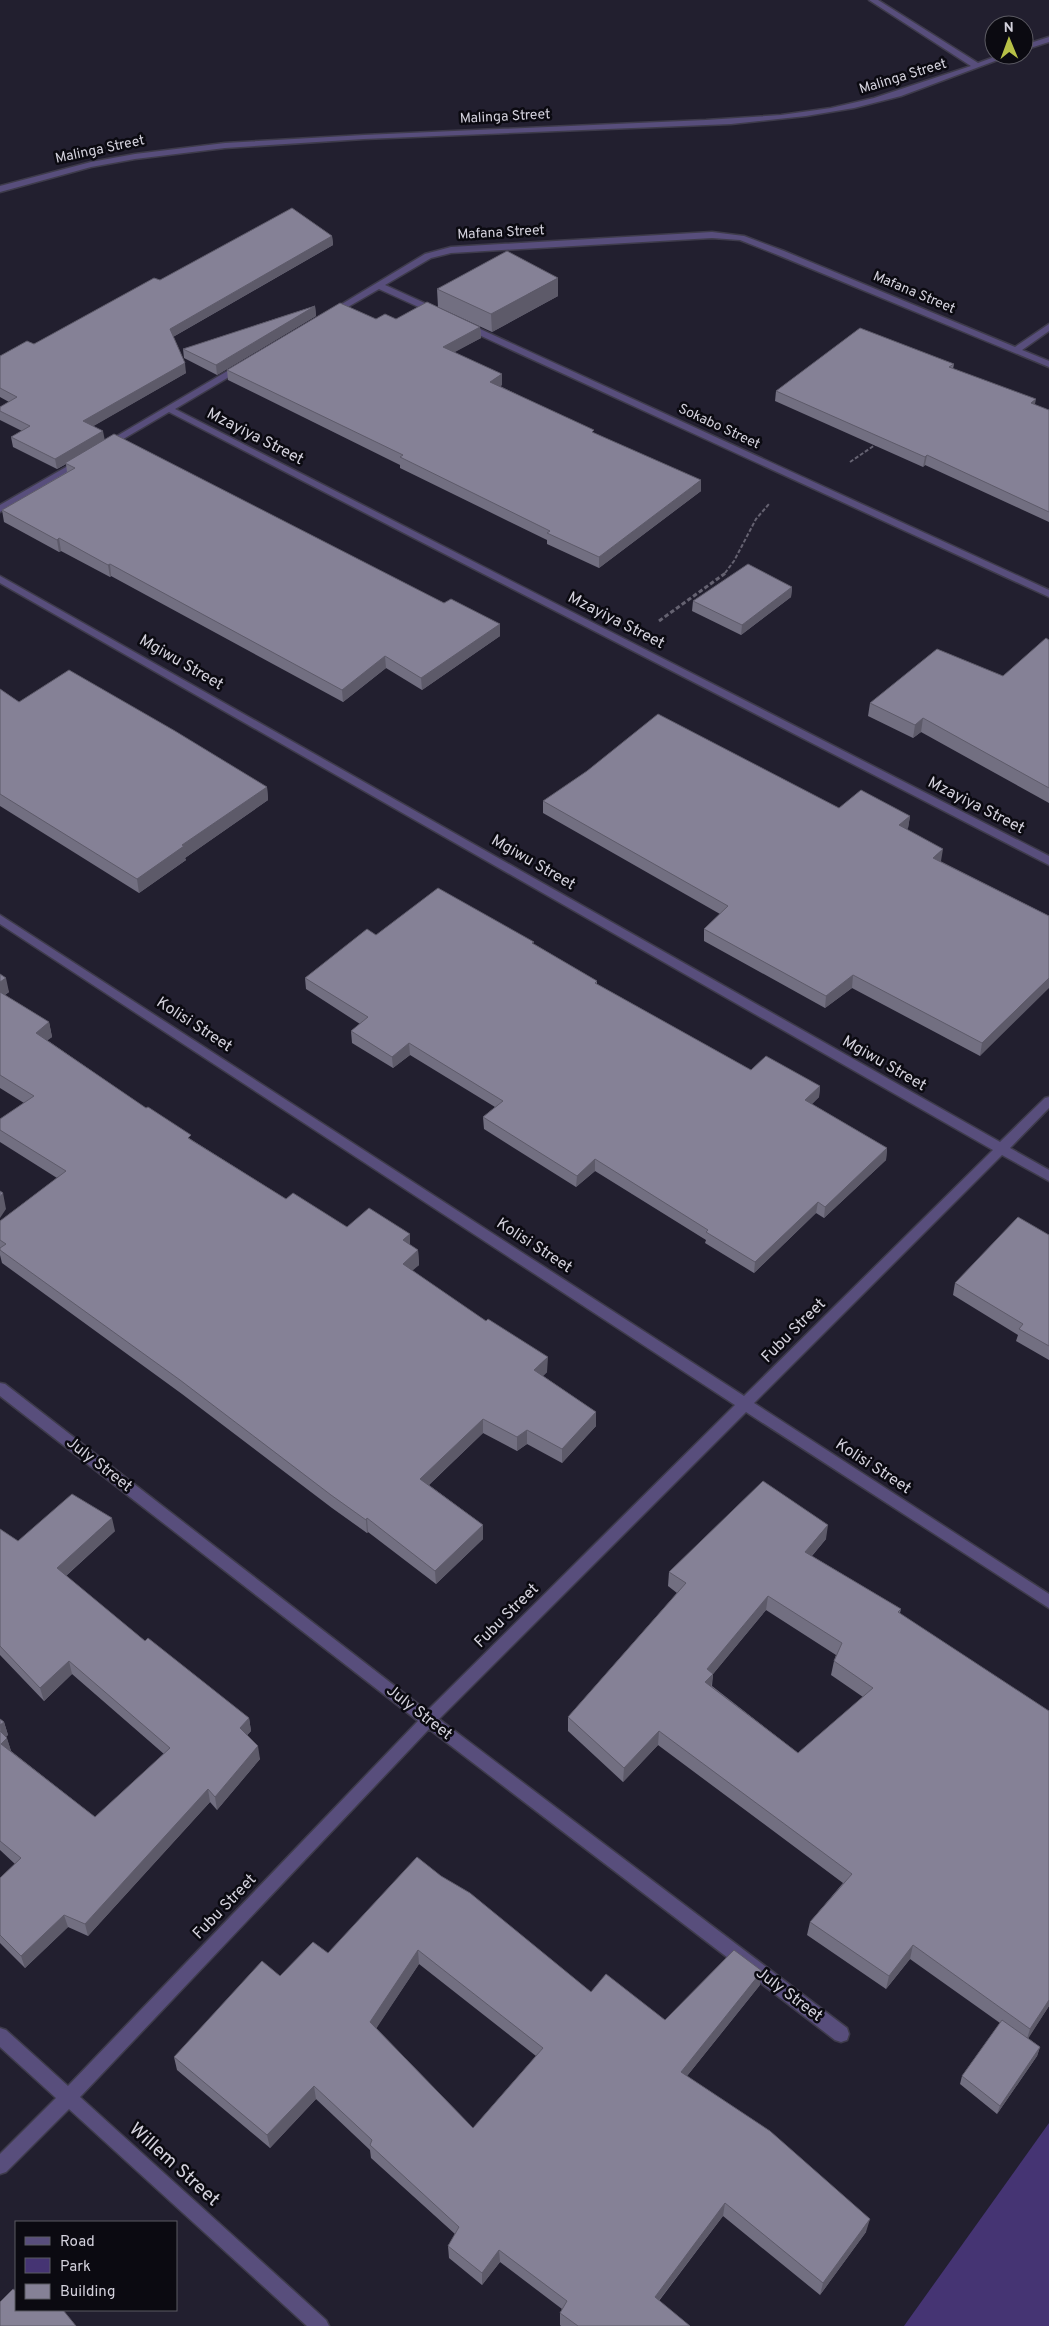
<svg xmlns="http://www.w3.org/2000/svg" width="1049" height="2326" viewBox="0 0 1049 2326" font-family="Overpass,sans-serif">
	<style>
		.green { fill: #453473 }
		.lines { fill: none; stroke-linecap: round; stroke-linejoin: round }
		.minor-casing { stroke: #3e3b4b; stroke-width: 3 }
		.path-far1 { stroke: #656271; stroke-width: 2; stroke-dasharray: 4 2; stroke-linecap: butt }
		.path { stroke: #656271; stroke-width: 3; stroke-dasharray: 4.5 2.5; stroke-linecap: butt }
		.minor { fill: #584e7c; fill-rule: evenodd }
		.wall { fill: #726f81; fill-rule: evenodd }
		.shaded-wall { fill: #5d5a69 }
		.building { fill: #858196; stroke: #5d5a69; fill-rule: evenodd }
		.labels { text-anchor: middle; dominant-baseline: central; stroke-width: 5; stroke-linejoin: round; paint-order: stroke }
		.far-street-label { font-size: 14px; fill: #d3d1dc; stroke: #0b0a11 }
		.street-label { font-size: 16px; fill: #d3d1dc; stroke: #0b0a11 }
		.near-street-label { font-size: 19px; fill: #d3d1dc; stroke: #0b0a11 }
	</style>
	<rect width="100%" height="100%" fill="#221f2f"/>
	<path class="green" d="M1049,2123v203h-145z"/>
	<g class="lines">
		<g class="minor-casing">
			<path id="minor" d="M869,0h9l100,63 22,-8h11l-110,41 -47,12 -48,8 -75,8 -367,15 -139,9 -90,11 -44,8 -91,25v-6l91,-24 44,-8 90,-11 139,-8 342,-15 75,-5 50,-7 43,-10 97,-32z
				M1049,37v5l-25,8v-5z
				M712,232l32,4 40,15 231,96 34,-23v7l-27,19 27,11v6l-271,-112 -38,-15 -28,-2 -261,15 -20,5 -46,27 55,25v4h-6l-55,-25 -45,26 -7,-2 98,-59 26,-7z
				M467,323l582,267v7l-585,-269v-4z
				M241,363l5,3 -2,2 -69,41 874,447v9l-880,-453 -61,36h-6l-2,-2z
				M80,459l5,3 -2,2 -83,48v-7z
				M0,576l1000,566 45,-44 4,-1v11l-39,40 39,22v11l-47,-26 -248,248 295,191v14l-303,-196 -307,307 408,309 2,6 -2,6 -6,2 -6,-2 -406,-311 -349,368 246,223 3,6h-22l-238,-217 -63,63 -6,2v-20l56,-56 -56,-51v-19l6,2 62,56 350,-365 -418,-325v-13l5,1 422,327 308,-306 -735,-481v-9l744,481 249,-246 -993,-567z"/>
		</g>
		<path class="path-far1" d="M850,462l28,-19
			M725,573l9,-12 22,-42 13,-15"/>
		<path class="path" d="M659,621l68,-49"/>
		<use href="#minor" class="minor"/>
	</g>
	<path class="wall" d="M332,236l1,9 -160,92 13,36 -93,53 11,14 340,163 56,21v12l-78,54 -36,-22 -43,34 -232,-126 -1,1 -49,-26 -2,1 -55,-30 -2,-12 65,-38 -1,-8 -9,5 -44,-22 -2,-10 11,-6 -22,-11v-13l9,-5 -9,-5v-41l34,-12 126,-64z
		M437,289l121,7 -66,36 -54,-25z
		M315,306l1,10 -99,59 -33,-17 -1,-9z
		M376,319h20l84,8 1,11 -27,14 48,33 -2,1 94,47 107,58 -102,77 -52,-24v-4l-147,-72v-3l-172,-85 -1,-10z
		M954,364l-1,5 82,36 14,5v112l-124,-57 -2,2 -148,-66 1,-10z
		M792,587l-1,10 -50,38 -49,-24 1,-10z
		M1049,640v163l-128,-71 -8,6 -45,-22 2,-13 133,-27z
		M0,689l19,13 248,85 1,13 -83,58 1,2 -47,33 -139,-87z
		M543,801l296,7 71,8 -2,12 -1,1 34,32h-1l109,55 -69,140 -128,-68 -27,20 -121,-67v-12l16,-15 -177,-101z
		M376,935l158,9 63,37v3l154,86 69,16 -1,11 -7,7 75,44 -1,12 -62,58 -8,-5 -62,60 -49,-30 1,-3 -111,-69 -19,16 -92,-58 -1,-12 12,-10 -85,-52 -17,13 -41,-25 -1,-12 9,-7 -54,-35 -1,-11z
		M0,974l9,18 -4,3 44,27 3,15 -5,3 145,100 94,59 61,28 63,18 8,5 1,15 -7,5 135,102 -4,4 53,36v14l-34,37 -35,-19 -10,7 -34,-18 -54,52 54,40v14l-47,45 -68,-52 -1,1 -35,-25 -150,-114 -180,-131 -2,-8v-34l57,-43 -57,-36v-23l24,-16 -24,-15z
		M1049,1235v125l-33,-19 2,-6 -65,-40 2,-12z
		M0,1529l18,12 97,-10 -49,45 79,65 104,77 2,13 -4,4 13,24 -43,51 -7,-8 -122,134 -20,-9 -43,41 -25,-25v-65l15,-14 -15,-14v-131l4,3 4,13 -2,1 5,15 84,66 69,-63 -92,-80 -28,27 -44,-46z
		M826,1539l-14,17 89,53 -1,4 149,393 -21,32 12,9 -3,9 -40,58 -37,-30 2,-8 38,-53 -90,-64 -24,30 -79,-54 3,-13 33,-39 -185,-138 -35,37 -55,-51v-14l109,-124 -9,-7 1,-14zM766,1610l70,45 -2,6 -3,14 32,22 -65,56 -86,-67 1,-12z
		M441,1876l150,116 74,28 95,-35 -73,91 179,156 -46,63 -97,-79 -64,85 31,25h-129l-1,-1v-12l2,-4 -62,-47 -18,23 -33,-27 -1,-12 7,-12 -84,-76 -1,-8 -54,-51 -46,49 -93,-78 -3,-13 106,-81 48,-23zM419,1964l117,92 -63,72 -97,-100z"/>
	<path class="shaded-wall" d="M332,236l1,9 -162,93 -1,-9z
		M558,278v18l-66,36 -1,-18z
		M315,306l1,10 -99,59 -1,-10z
		M480,327l1,11 -37,20 -1,-11z
		M185,363l1,10 -101,58 -2,-10z
		M502,374v11l-12,8v-11z
		M1036,399l-2,10 -3,-6z
		M103,431l2,10 -40,22 1,1 -9,5 -2,-10z
		M927,455l-2,10 -2,2 2,-10z
		M701,480v11l-102,77v-11z
		M59,538l2,13 -2,1 -2,-12z
		M110,564l1,12 -1,1 -2,-12z
		M792,587l-1,10 -50,38 1,-10z
		M500,624v12l-78,54 -1,-12z
		M385,656l1,12 -43,34 -1,-12z
		M923,718l-2,14 -8,6 2,-13z
		M267,787l1,13 -83,58 1,2 -47,33 -2,-14 45,-34z
		M910,816l-2,12 -11,9 2,-12z
		M943,849l-2,12 -10,9 2,-12z
		M853,975l-1,13 -27,20 1,-12z
		M6,978l3,14 -9,6v-16z
		M1049,978v10l-69,68 2,-13z
		M49,1022l3,15 -13,10 -3,-14z
		M409,1043l1,12 -17,13 -1,-11z
		M820,1086l-1,11 -15,14 1,-11z
		M887,1148l-1,12 -62,58 1,-11z
		M595,1159v12l-19,16 1,-11z
		M3,1193l3,16 -6,9v-21z
		M818,1202l-2,11 -62,60 1,-11z
		M410,1234v15l-7,-9z
		M418,1250l1,15 -15,13 -1,-14z
		M548,1357l-1,15 -13,12v-14z
		M596,1412v14l-34,37v-14z
		M483,1419v14l-62,59 -1,-13z
		M527,1430v14l-10,7v-14z
		M112,1518l3,13 -55,50 -3,-13z
		M367,1518l1,14 -1,1 -1,-13z
		M483,1525v14l-47,45 -1,-13z
		M828,1525l-2,14 -23,27 2,-14z
		M768,1596l-2,14 -53,64 -2,14 -7,8 3,-27z
		M69,1661l3,13 -28,27 -4,-13z
		M249,1718l2,13 -9,10 -2,-13z
		M4,1722l4,13 -7,7 -1,-17z
		M659,1731l-1,14 -35,37 1,-14z
		M7,1738l4,13 -6,6 -4,-13z
		M258,1746l2,13 -43,51 -2,-13z
		M208,1789l2,13 -122,134 -3,-12z
		M64,1915l4,12 -43,41 -4,-12z
		M913,1945l-3,14 -24,30 3,-13z
		M418,1950l1,14 -47,71 -2,-13z
		M762,1971l-2,14 -81,101 2,-14z
		M1049,2000v6l-23,36 4,-13z
		M1040,2047l-3,9 -40,58 3,-8z
		M314,2086l2,13 -46,49 -3,-13z
		M725,2203l-2,13 -70,92 2,-11z
		M870,2219l-4,13 -46,63 3,-12z
		M499,2250l1,12 -18,23v-12z"/>
	<path class="building" d="M292,208l40,28 -162,93 15,34 -102,58 20,10 -48,28 -44,-22 19,-11 -30,-15v-4l17,-10 -17,-9v-32l27,-15 7,3 120,-66 6,2z
		M507,251l51,27 -67,36 -54,-25z
		M427,302l53,25 -37,20 59,27 -12,8 104,48 -2,2 109,48 -102,77 -52,-24 3,-2 -150,-74 3,-2 -176,-85 113,-67 36,16 9,-5 11,5z
		M315,306l-99,59 -33,-16z
		M860,328l94,36 -5,3 87,32 -5,4 18,7v102l-122,-57 -2,2 -149,-66z
		M114,434l330,169 7,-4 49,25 -79,54 -36,-22 -43,34 -232,-126 -2,1 -49,-27 -2,2 -55,-30 73,-42 -10,-5z
		M748,564l44,23 -50,38 -49,-24z
		M1046,638l3,2v148l-126,-70 -8,7 -45,-22 67,-54 66,27z
		M69,670l106,61 92,56 -85,58 2,1 -47,33 -137,-85v-105l19,13z
		M658,714l181,94 22,-18 49,26 -11,9 44,24 -10,9 116,58v62l-67,65 -129,-68 -27,21 -122,-67 24,-23 -185,-105 44,-30z
		M438,888l96,54 -2,1 65,38 -2,2 156,87 15,-14 54,30 -15,14 82,48 -62,59 -7,-5 -63,60 -49,-30 2,-2 -113,-71 -18,17 -94,-59 20,-16 -94,-58 -17,14 -41,-26 17,-14 -63,-39 62,-49 9,6z
		M0,974l6,4 -6,4z
		M0,992l49,30 -13,11 110,75 2,-1 43,28 -3,3 98,61 7,-6 54,34 22,-19 41,26 -7,6 15,10 -15,14 83,57 2,-2 60,38 -14,13 62,42 -34,37 -35,-19 -10,7 -34,-18 -63,60 63,46 -48,46 -68,-53 -1,2 -35,-25 -151,-115 -180,-130v-2l6,-4 -6,-4v-19l66,-50 -66,-41v-11l34,-23 -34,-21z
		M0,1191l3,2 -3,4z
		M1018,1217l31,18v111l-30,-17 4,-5 -68,-41z
		M763,1481l65,44 -23,27 96,57 -3,3 151,99v289l-19,29 -117,-84 -24,31 -79,-54 42,-48 -193,-143 -35,37 -56,-51 118,-134 -17,-11zM768,1596l74,47 -8,18 39,27 -75,65 -93,-71 8,-8 -6,-5z
		M72,1494l40,24 -55,50 88,73 3,-3 101,80 -9,10 18,18 -43,51 -7,-8 -123,135 -21,-9 -43,41 -21,-21v-57l21,-20 -21,-17v-110l7,7 -6,6 94,73 75,-69 -101,-87 -29,27 -40,-42v-117l18,12z
		M0,1719l4,3 -4,3z
		M417,1857l24,19 29,17 121,99 15,-18 59,46 69,-70 28,21 -81,101 89,59 100,88 -47,64 -98,-80 -70,94 35,29h-112l-18,-13 7,-12 -68,-51 -17,23 -34,-27 11,-19 -89,-82 2,-5 -58,-54 -47,49 -93,-78 88,-96 18,15 33,-34 15,11zM418,1950l125,98 -70,80 -103,-106z
		M1002,2020l38,27 -40,59 -38,-30z
		M13,2289l3,2v19h47l13,16h-76v-24z"/>
	<g class="labels">
		<g class="far-street-label">
			<text transform="translate(903 77) rotate(-17)">Malinga Street</text>
			<text transform="translate(505 117) rotate(-3)">Malinga Street</text>
			<text transform="translate(100 150) rotate(-12)">Malinga Street</text>
			<text transform="translate(501 233) rotate(-3)">Mafana Street</text>
			<text transform="translate(914 293) rotate(23)">Mafana Street</text>
			<text transform="translate(719 427) rotate(25)">Sokabo Street</text>
		</g>
		<g class="street-label">
			<text transform="translate(255 437) rotate(27)">Mzayiya Street</text>
			<text transform="translate(616 621) rotate(27)">Mzayiya Street</text>
			<text transform="translate(181 663) rotate(30)">Mgiwu Street</text>
			<text transform="translate(976 806) rotate(27)">Mzayiya Street</text>
			<text transform="translate(533 863) rotate(30)">Mgiwu Street</text>
			<text transform="translate(194 1025) rotate(33)">Kolisi Street</text>
			<text transform="translate(884 1064) rotate(30)">Mgiwu Street</text>
			<text transform="translate(534 1246) rotate(33)">Kolisi Street</text>
			<text transform="translate(794 1331) rotate(-45)">Fubu Street</text>
			<text transform="translate(99 1465) rotate(38)">July Street</text>
			<text transform="translate(873 1467) rotate(33)">Kolisi Street</text>
			<text transform="translate(507 1616) rotate(-45)">Fubu Street</text>
			<text transform="translate(419 1713) rotate(38)">July Street</text>
			<text transform="translate(225 1907) rotate(-46)">Fubu Street</text>
			<text transform="translate(789 1995) rotate(37)">July Street</text>
		</g>
		<g class="near-street-label">
			<text transform="translate(174 2165) rotate(42)">Willem Street</text>
		</g>
	</g>
	<rect x="15" y="2221" width="162" height="90" fill="#0b0a11" stroke="#5b5a62"/>
	<rect x="25" y="2237" width="25" height="8" fill="#584e7c" stroke="#5b5a62"/>
	<text x="60" y="2246" font-size="15" fill="#d3d1dc">Road</text>
	<rect x="25" y="2258" width="25" height="15" fill="#453473" stroke="#5b5a62"/>
	<text x="60" y="2271" font-size="15" fill="#d3d1dc">Park</text>
	<rect x="25" y="2284" width="25" height="15" fill="#858196" stroke="#5b5a62"/>
	<text x="60" y="2296" font-size="15" fill="#d3d1dc">Building</text>
	<g transform="translate(1009 40) rotate(359)"><circle r="24" fill="#0b0a11" stroke="#5b5a62"/>
	<path d="M0-4L9 19L0 12L-9 19Z" fill="#b7c147"/>
	<text y="-8" font-size="14" font-weight="bold" text-anchor="middle" fill="#d3d1dc">N</text>
	</g>
</svg>
